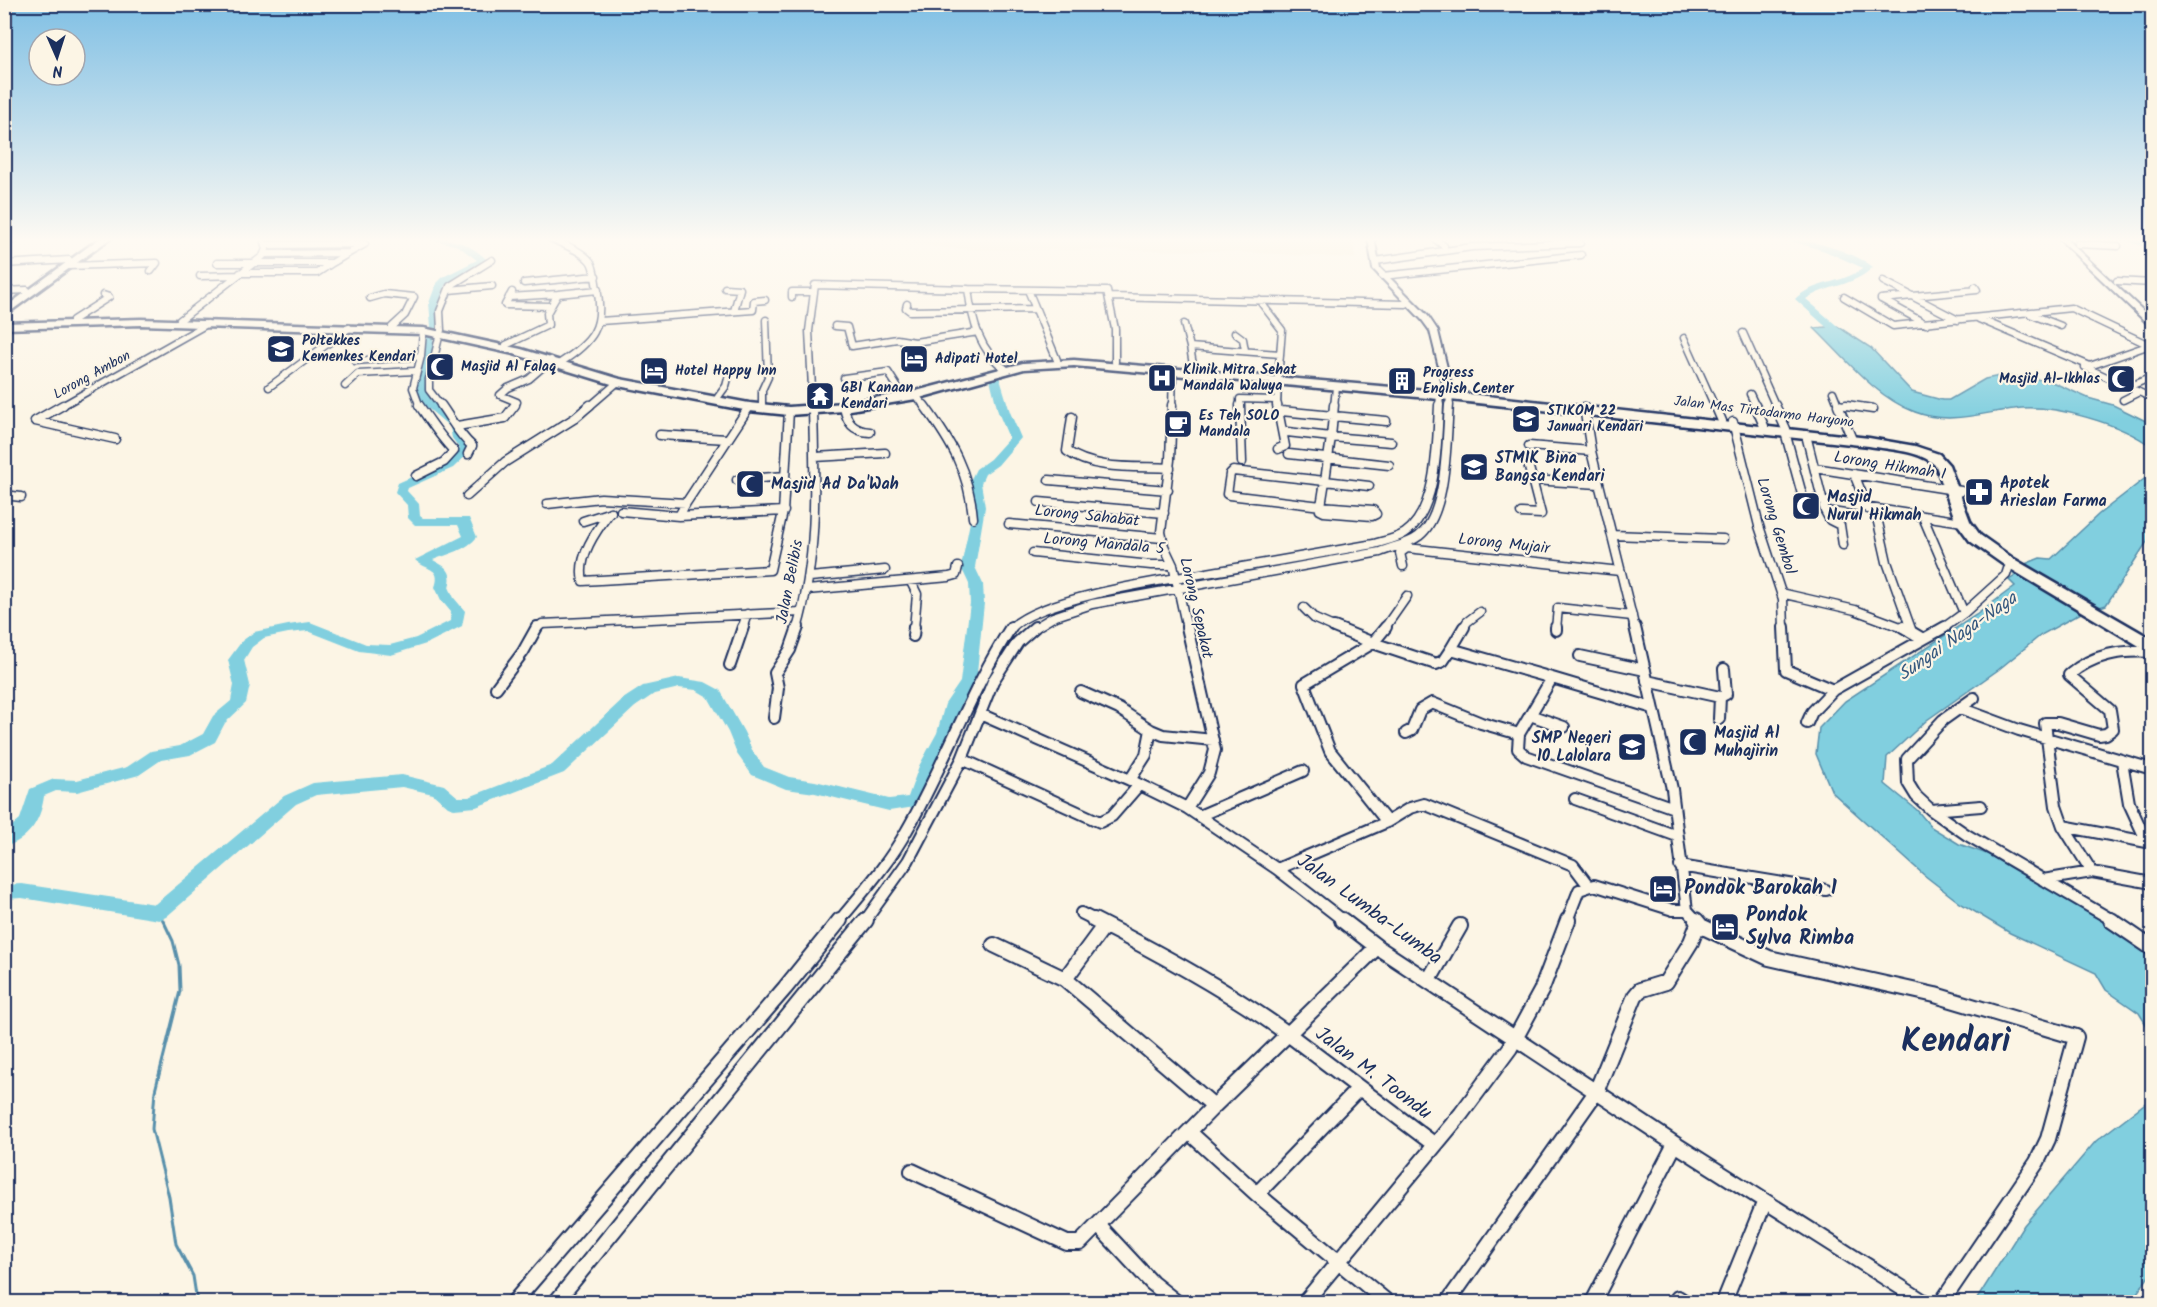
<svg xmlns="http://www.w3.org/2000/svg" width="2157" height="1307" viewBox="0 0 2157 1307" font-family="Kalam,sans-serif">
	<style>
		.built { fill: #f4e7cd }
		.water { fill: #81cfdf; stroke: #588fab; stroke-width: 1.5 }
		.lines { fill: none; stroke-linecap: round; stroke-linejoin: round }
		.stream-far1 { stroke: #588fab; stroke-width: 2 }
		.stream { stroke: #588fab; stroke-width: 3 }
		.river { fill: #81cfdf; fill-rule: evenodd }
		.street-far3-casing { stroke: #1b2f5e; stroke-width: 9 }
		.street-far2-casing { stroke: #1b2f5e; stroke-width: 11 }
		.street-far1-casing { stroke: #1b2f5e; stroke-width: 14 }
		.street-casing { stroke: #1b2f5e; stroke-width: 18 }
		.secondary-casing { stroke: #1b2f5e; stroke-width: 4 }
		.highway-casing { stroke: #1b2f5e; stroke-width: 5 }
		.street-far3 { stroke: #fcf5e5; stroke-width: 6 }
		.street-far2 { stroke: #fcf5e5; stroke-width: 8 }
		.street-far1 { stroke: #fcf5e5; stroke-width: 10 }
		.street { stroke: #fcf5e5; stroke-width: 14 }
		.secondary { fill: #fcf5e5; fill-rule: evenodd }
		.highway { fill: #fcf5e5; fill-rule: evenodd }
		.labels { text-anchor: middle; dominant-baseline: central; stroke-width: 4.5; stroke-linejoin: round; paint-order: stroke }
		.far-poi-label { font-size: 14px; font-weight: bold; fill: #1b2f5e; stroke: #fcf5e5; text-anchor: start }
		.far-street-label { font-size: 14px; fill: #1b2f5e; stroke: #fcf5e5 }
		.poi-label { font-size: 16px; font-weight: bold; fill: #1b2f5e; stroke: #fcf5e5; text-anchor: start }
		.street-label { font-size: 16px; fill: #1b2f5e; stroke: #fcf5e5 }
		.water-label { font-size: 18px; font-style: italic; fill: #34577e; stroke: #fcf5e5 }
		.near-poi-label { font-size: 20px; font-weight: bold; fill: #1b2f5e; stroke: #fcf5e5; text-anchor: start }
		.near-street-label { font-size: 20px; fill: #1b2f5e; stroke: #fcf5e5 }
		.near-town-label { font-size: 33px; font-weight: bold; fill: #1b2f5e; stroke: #fcf5e5 }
	</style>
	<rect width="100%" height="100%" fill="#fcf5e5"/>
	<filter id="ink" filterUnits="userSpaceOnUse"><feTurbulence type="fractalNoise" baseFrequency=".0167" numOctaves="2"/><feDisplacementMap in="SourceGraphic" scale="12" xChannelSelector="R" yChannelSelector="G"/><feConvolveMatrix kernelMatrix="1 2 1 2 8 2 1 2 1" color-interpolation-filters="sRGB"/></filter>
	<g filter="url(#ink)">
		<path class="built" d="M874,238h479l2,20 -135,-7 -265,-2z"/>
		<path class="water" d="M1837,326l34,22 41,44 30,8h7l36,-21 15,-3 25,1 27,5 36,16 25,7 39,19v23c-30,-23 -100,-44 -138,-38 -33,4 -65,16 -99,3 -40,-15 -70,-54 -101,-84z
			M2152,473v61l-46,71 -25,8 -40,22 -43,35 -71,50 -40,37 -2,27 32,26 14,17 28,17 42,15 118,70 33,24v81l-13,-21 -33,-23 -10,-17 -86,-40 -50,-30 -36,-28 -92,-83 -16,-38 3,-26 26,-27 131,-86 39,-29 -6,-6 6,-4 -5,-6 30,-12 11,1 48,-45z
			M2152,1098v174l-15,21 -1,9h-161l49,-77 72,-84z"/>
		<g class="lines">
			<path class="stream-far1" d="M159,912l4,9"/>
			<path class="stream" d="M163,920l10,21 6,24 1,26 -25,100 -3,38 17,68 7,47 17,32 4,26"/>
			<path class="river" d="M426,238c25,0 43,4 61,22l-42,25 -6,18 2,23 -8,13 1,26 -9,25 6,10 28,24 13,26 -19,18 -45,20 -1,3 12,13 1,12 3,2h46l8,19c-10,13 -29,17 -44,23 13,7 21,11 16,27l5,11 11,13 -3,15 -36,18 -35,11 -32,-4 -51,-20 -20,2 -24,5 -12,9 -8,13 6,25 -4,18 -21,20 -10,19 -25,13 -29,5 -22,15 -62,17 -21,-1 -12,5c-3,24 -15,44 -40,51v-14l16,-14 10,-30 24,-10 23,1 50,-13 24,-16 29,-5 23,-12 10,-18 18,-15 3,-16 -6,-25 14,-19 12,-9 34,-7 22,-3 56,22 24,1 26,-7 34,-17 1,-9 -10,-12 -6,-13c7,-20 -8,-16 -20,-27l48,-24 -5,-11h-43l-7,-7 -1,-13 -12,-13 3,-9 47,-21 15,-13 -8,-11 -2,-11 -27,-23 -8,-14 8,-25v-26l8,-13 -2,-23 7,-19 7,-7 34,-17 -19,-14z
				M1781,238c26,0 72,13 92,29 -18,19 -46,18 -67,32l44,38v4h-8l-47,-42c19,-18 48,-15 68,-31l-38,-17z
				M2117,238h13l22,6v5z
				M995,376l5,3 10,33 11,26 -23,27 -13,9 -4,9 4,24 -10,60 8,17 1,19 -8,79 -15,22 -8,29 -18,33 -14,40 -32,5 -74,-18 -29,-4 -34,-14 -15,-21 -9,-22 -20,-35 -12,-7 -17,-2 -25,6 -19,13 -71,66 -88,34 -22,2 -6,-2 -15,-13 -31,-7 -86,8 -20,9 -130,113 -7,3 -137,-22 -18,1v-14l18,-1 133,20 129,-108 29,-13 89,-8 42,10 14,12h11l83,-32 71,-66 20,-13 36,-8 26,4 15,8 24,42 9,20 11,15 25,10 26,4 74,18 19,-2 11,-31 18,-33 8,-29 15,-22 10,-79 -1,-19 -8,-17 12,-60 -4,-24 7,-14 14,-10 19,-21 -11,-26 -8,-33z"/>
			<g class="street-far3-casing">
				<path id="street-far3" d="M550,238c12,6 31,12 40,23 5,6 5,19 7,27 8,39 -4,54 -37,75
					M1434,238l10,8
					M2145,238l2,3
					M4,241l11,-1
					M2077,244l41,2
					M265,245l100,-1 -16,9
					M265,254l84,-1 -17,10
					M1375,261l97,-14 108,-4
					M217,263h115l-15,10h-77
					M4,264l65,-4
					M68,266l89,-3 -6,8
					M200,276l38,-1
					M1382,276l199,-21
					M1883,281l75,39
					M2117,281l35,2
					M524,283l72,-7
					M725,288l15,1 -6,22
					M968,289l139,2 8,38v33
					M449,290l43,-4
					M1028,290l29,70
					M4,291l23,-1
					M512,292l-7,13 46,1
					M814,292l1,-7 153,4c4,31 11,63 39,81
					M509,297l49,-3
					M792,297v-5h22l-5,39 4,76
					M1109,297l297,7
					M1844,297l49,29 178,-18 78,37
					M370,298l14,-4 30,3 -9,18 -13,12
					M1881,299l96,-9 -2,-3
					M1881,299l45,25
					M1259,300l23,30 -4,49
					M907,304l-1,4 4,3 126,-2
					M2030,314l31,12
					M1979,319l111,47
					M73,320l36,-23 -6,-2
					M180,320l83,-64 3,-7 -3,-11
					M600,321l153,-11 1,-9 11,-1
					M1184,324l6,23
					M835,326l12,1 5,19 45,-7 18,3 63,-10
					M441,330l-1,-19 10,-25 42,-26
					M440,333l-11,46v11l13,17
					M1235,333l8,6 2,11
					M1743,333l33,74
					M1684,338l31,69
					M506,345l42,-20 -1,-12 11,-19 40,-4
					M355,361l66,-5 2,-25
					M2085,367l67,31
					M2087,367l63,-22
					M1194,371l-4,-24 90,7
					M844,378l44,-6 14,22
					M345,386l13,-12 57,-3
					M269,387l80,-59
					M2128,387l24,-10
					M1833,392l6,15
					M1750,394l6,13
					M916,395l9,12
					M718,397l8,-11 3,-11
					M2123,400l16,-8
					M1838,404l19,3
					M762,405v-15l6,-13 -2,-57
					M60,407l147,-83
					M420,407l-7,-19 8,-32
					M513,407l4,-5 -17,-7 8,-7 21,-9 22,-19
					M589,407l29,-25
					M1172,407l1,-36
					M1240,407v-8l36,1
					M1277,407l1,-25
					M1334,407l2,-20
					M1439,407l1,-12
					M1449,407l1,-11"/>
			</g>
			<g class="street-far2-casing">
				<path id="street-far2" d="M63,405l-28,16 80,18
					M441,405c10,14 18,30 31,41l-4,8
					M924,405c27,37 45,66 49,113
					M1172,405l-2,55 -9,72 3,14 9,19 14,64
					M1240,405l2,57
					M1277,405l8,41 -7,3
					M1715,405l7,16
					M1755,405l9,21
					M1775,405l11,24
					M1838,405l13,32
					M1846,405l27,4
					M844,407c3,16 9,24 26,25
					M1584,407l7,44 44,178
					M1281,411l105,10
					M1072,417l-5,34c27,20 71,15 103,17
					M1733,422l26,104 24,73 1,30
					M457,426l48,-8 10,-13
					M1287,432l44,5 3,-32
					M1785,432l18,66 160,24
					M660,435l67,4
					M1806,435l19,76 5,9 10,5 3,20
					M1529,446l62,5
					M1289,454l100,11
					M815,457l70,-4
					M1815,468l146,23
					M1233,471l92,10 -4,25 -92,-11 -2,-1 3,-20z
					M1854,474l14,35
					M416,476l28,-14 10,-11c-13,-13 -24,-30 -35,-46
					M737,480l48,-4
					M1049,480l119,10
					M1532,480l67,4
					M1369,486l-44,-5 6,-44 60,5
					M4,495l17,2
					M467,496l38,-34 70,-44 15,-13
					M1039,502l125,11
					M686,503l-7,13 105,-5
					M547,504l54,-6 85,5 63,-96
					M1321,506l52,4 3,4 -4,2 -48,-4 -4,-2z
					M1875,509l12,53 24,67
					M621,511l58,5
					M610,512c-14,19 -33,45 -27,69l187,-11 13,-58 6,-101
					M1521,513l20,1 -14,-54
					M1923,517l41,96
					M583,521l28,-9
					M1009,524l153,14
					M1612,535l111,4
					M1033,553l118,12h22
					M1403,566l-3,-13 7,-5 213,23
					M810,577l75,-7
					M911,582l6,12 -3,35
					M807,590l142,-13 7,-2 2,-8
					M1781,593l74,17 51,19
					M1304,608l11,11 23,10
					M536,629l6,-5 259,-12
					M742,629l5,-15
					M797,629c21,-71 18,-146 16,-219
					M1010,629c30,-33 168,-51 215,-59 50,-9 99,-17 149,-26 10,-3 22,-5 31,-11 33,-23 32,-92 34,-128
					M1033,629l20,-12 39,-13 288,-52c12,-5 29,-8 39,-16 29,-22 27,-97 30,-131
					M1384,629l23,-33
					M1463,629l4,-7 13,-10
					M1556,629l2,-21 74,8
					M1942,629l22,-16 42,-38 2,-6"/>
			</g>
			<g class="street-far1-casing">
				<path id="street-far1" d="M1334,627l39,16 13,-16
					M1784,627l2,43 47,20
					M1903,627l20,12
					M1556,630v-3
					M913,636l1,-9
					M1451,649l13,-22
					M2152,652c-31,-2 -59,2 -83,23l41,35 3,19 -7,5 -7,1 -41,-12h-13l11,83 7,20 89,17
					M1580,656l65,14
					M730,665l13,-38
					M1647,681l73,16 -1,22
					M496,688l27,-36 14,-25
					M1081,692l38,17 32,21 12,5 50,5
					M1720,697l6,-3 -2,-25
					M1974,698l-31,22 -36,39 1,24 8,13 15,14 36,25 147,86
					M1960,708l59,22 133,39
					M980,714l150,66
					M1530,715l34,12
					M774,718l4,-30 -3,-15 15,-23 8,-23
					M1807,723l5,-11 21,-22 112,-63
					M1151,730l-5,25 -16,25 57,28 90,61
					M1406,733l6,-3 8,-20 12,-7 49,20 38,11 33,-56 101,30
					M1519,734l-1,15 8,7 148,52
					M962,759l138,63 12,-6 27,-31
					M2122,761l7,42 18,39
					M1575,799l102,37
					M1187,808l22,-35 6,-23 -28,-123
					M1931,810l50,-4
					M1199,816l104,-45
					M1387,822l-57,-71 -26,-67 69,-41 63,21 7,-3 8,-12 101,29
					M2063,826l29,46
					M1680,866l146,24
					M2043,880l49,-8 60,11
					M1687,910l10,11
					M1081,913l16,8
					M839,921c24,-29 50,-58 68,-91 38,-66 63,-139 104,-203
					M865,921l43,-60 54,-102 31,-78 25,-39 17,-15
					M1344,921l-67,-52 110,-47 23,-14 14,-4 149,61 15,20
					M1567,921l12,-31 15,-5 79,25h14l-15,-121 -37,-162"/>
			</g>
			<g class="street-casing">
				<path id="street" d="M1342,920l35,27 298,197 249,158
					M1696,920l5,6 68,32 166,37 141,42 -28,102 -11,23 -95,140
					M2111,920l41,28
					M994,945l71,34 149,127 74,-72c-61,-44 -127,-80 -194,-114
					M1377,947l-89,87 147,111
					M1065,979l39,-53
					M1429,980l31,-54
					M1189,1132l68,62 130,108
					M912,1171l155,72h13l134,-137
					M1257,1194l102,-106
					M1098,1225l54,58 24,19
					M1678,1298l6,4
					M514,1302l271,-314 55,-68
					M556,1302l310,-382
					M1305,1302l156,-188 49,-66 31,-57 27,-71
					M1448,1302l148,-210 39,-96 5,-6 26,-8 25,-40 7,-18
					M1593,1302l82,-158
					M1724,1302l41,-101"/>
			</g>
			<g class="secondary-casing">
				<path id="secondary" d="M1368,238h6l6,30 48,48 10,15 16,65 -1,2 -7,-2 -16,-65 -8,-11 -49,-51z
					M2058,238h7l87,81v6h-3z"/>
			</g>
			<g class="highway-casing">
				<path id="highway" d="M100,238h11l-107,78v-8z
					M141,319l282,9 98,21 99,30 129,24 40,4 55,-4 72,-12 107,-28 51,-3 376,32 419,46 46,8 24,8 10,11 21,56 10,14 34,24 138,80v12l-6,-1 -142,-85 -34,-24 -14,-19 -20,-56c-16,-16 -45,-16 -67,-20l-419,-46 -376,-34 -50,3 -108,30 -72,12 -55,4 -40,-4 -131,-25 -104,-32 -91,-20 -282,-9 -137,4v-6z"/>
			</g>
			<use href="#street-far3" class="street-far3"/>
			<use href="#street-far2" class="street-far2"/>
			<use href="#street-far1" class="street-far1"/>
			<use href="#street" class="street"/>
			<use href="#secondary" class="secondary"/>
			<use href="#highway" class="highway"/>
		</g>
	</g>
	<linearGradient id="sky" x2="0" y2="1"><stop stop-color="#7fbfe4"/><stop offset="0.57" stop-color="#fefaf3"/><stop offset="1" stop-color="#fefaf3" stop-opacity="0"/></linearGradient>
	<rect width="2157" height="421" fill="url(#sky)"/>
	<defs>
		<g id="university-square" transform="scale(1.5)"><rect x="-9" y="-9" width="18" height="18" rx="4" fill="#1b2f5e" stroke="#fcf5e5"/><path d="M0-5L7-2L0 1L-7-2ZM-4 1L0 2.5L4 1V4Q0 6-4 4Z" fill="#fff"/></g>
		<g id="hotel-square" transform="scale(1.5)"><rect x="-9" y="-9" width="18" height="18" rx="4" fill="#1b2f5e" stroke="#fcf5e5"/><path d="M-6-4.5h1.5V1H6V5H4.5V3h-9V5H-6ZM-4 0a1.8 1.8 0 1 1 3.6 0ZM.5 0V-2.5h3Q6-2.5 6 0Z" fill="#fff"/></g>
		<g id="mosque-square" transform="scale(1.5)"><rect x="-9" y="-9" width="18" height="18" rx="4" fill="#1b2f5e" stroke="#fcf5e5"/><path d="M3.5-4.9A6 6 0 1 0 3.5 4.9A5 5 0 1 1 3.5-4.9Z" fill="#fff"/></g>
		<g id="hospital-square" transform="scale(1.5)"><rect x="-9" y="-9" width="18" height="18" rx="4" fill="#1b2f5e" stroke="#fcf5e5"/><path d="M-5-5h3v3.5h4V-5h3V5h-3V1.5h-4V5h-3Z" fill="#fff"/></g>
		<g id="building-square" transform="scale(1.5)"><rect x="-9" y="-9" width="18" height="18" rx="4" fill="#1b2f5e" stroke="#fcf5e5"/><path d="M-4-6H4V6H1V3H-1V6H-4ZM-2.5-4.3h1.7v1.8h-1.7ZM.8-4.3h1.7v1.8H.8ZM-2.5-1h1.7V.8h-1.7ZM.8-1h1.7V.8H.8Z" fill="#fff"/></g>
		<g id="temple-square" transform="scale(1.5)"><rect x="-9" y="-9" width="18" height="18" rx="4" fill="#1b2f5e" stroke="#fcf5e5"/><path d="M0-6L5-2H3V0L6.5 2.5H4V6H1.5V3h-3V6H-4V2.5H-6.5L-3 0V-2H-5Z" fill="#fff"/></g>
		<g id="cafe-square" transform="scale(1.5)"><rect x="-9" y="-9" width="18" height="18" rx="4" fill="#1b2f5e" stroke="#fcf5e5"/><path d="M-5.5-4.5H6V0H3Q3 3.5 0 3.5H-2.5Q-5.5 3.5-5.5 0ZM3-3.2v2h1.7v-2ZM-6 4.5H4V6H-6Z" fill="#fff"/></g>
		<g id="pharmacy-square" transform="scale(1.5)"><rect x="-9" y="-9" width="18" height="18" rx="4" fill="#1b2f5e" stroke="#fcf5e5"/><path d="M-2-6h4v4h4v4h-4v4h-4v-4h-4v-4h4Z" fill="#fff"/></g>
		<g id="school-square" transform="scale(1.5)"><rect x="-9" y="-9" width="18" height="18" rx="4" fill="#1b2f5e" stroke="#fcf5e5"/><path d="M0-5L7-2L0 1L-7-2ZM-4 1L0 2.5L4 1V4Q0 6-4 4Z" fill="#fff"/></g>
	</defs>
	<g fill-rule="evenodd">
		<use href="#university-square" x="281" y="349"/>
		<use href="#hotel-square" x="914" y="359"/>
		<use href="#mosque-square" x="440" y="367"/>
		<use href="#hotel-square" x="654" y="371"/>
		<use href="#hospital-square" x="1162" y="378"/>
		<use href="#mosque-square" x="2121" y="379"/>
		<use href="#building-square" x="1402" y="381"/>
		<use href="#temple-square" x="820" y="396"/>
		<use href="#university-square" x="1526" y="419"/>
		<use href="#cafe-square" x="1178" y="424"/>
		<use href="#university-square" x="1474" y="467"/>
		<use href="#mosque-square" x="750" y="484"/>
		<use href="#pharmacy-square" x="1979" y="492"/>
		<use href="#mosque-square" x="1806" y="506"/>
		<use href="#mosque-square" x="1693" y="742"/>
		<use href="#school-square" x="1632" y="747"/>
		<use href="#hotel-square" x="1663" y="889"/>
		<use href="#hotel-square" x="1725" y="927"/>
	</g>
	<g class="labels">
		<g class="far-poi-label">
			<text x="302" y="341">Poltekkes<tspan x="302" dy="16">Kemenkes Kendari</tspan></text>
			<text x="935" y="359">Adipati Hotel</text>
			<text x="461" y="367">Masjid Al Falaq</text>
			<text x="1183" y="370">Klinik Mitra Sehat<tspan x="1183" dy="16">Mandala Waluya</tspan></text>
			<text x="675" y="371">Hotel Happy Inn</text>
			<text x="1423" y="373">Progress<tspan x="1423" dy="16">English Center</tspan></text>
			<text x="2100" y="379" text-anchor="end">Masjid Al-Ikhlas</text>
			<text x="841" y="388">GBI Kanaan<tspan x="841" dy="16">Kendari</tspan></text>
			<text x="1547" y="411">STIKOM 22<tspan x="1547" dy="16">Januari Kendari</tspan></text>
			<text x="1199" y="416">Es Teh SOLO<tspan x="1199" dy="16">Mandala</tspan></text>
		</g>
		<g class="far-street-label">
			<text transform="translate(92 375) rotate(-29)">Lorong Ambon</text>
			<text transform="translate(1764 412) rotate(7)">Jalan Mas Tirtodarmo Haryono</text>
		</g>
		<g class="poi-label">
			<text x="1495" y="458">STMIK Bina<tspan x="1495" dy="18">Bangsa Kendari</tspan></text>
			<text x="2000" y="483">Apotek<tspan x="2000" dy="18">Arieslan Farma</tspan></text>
			<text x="771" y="484">Masjid Ad Da'Wah</text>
			<text x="1827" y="497">Masjid<tspan x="1827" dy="18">Nurul Hikmah</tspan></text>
			<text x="1714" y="733">Masjid Al<tspan x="1714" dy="18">Muhajirin</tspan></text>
			<text x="1611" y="738" text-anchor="end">SMP Negeri<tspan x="1611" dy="18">10 Lalolara</tspan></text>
		</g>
		<g class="street-label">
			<text transform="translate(1890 466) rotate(9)">Lorong Hikmah I</text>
			<text transform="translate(1087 516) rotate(6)">Lorong Sahabat</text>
			<text transform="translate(1776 526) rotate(73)">Lorong Gembol</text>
			<text transform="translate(1104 544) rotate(5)">Lorong Mandala 5</text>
			<text transform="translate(1504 544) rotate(6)">Lorong Mujair</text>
			<text transform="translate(790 582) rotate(-79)">Jalan Belibis</text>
			<text transform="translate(1196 608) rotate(77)">Lorong Sepakat</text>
		</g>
		<g class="water-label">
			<text transform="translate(1958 637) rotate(-35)">Sungai Naga-Naga</text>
		</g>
		<g class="near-poi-label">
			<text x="1684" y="889">Pondok Barokah 1</text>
			<text x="1746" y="916">Pondok<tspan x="1746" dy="23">Sylva Rimba</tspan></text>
		</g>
		<g class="near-street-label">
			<text transform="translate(1369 910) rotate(36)">Jalan Lumba-Lumba</text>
			<text transform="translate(1373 1074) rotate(37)">Jalan M. Toondu</text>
		</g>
		<g class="near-town-label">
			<text x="1956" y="1042">Kendari</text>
		</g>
	</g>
	<rect width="2157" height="1307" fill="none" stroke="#fcf5e5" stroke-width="24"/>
	<rect x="12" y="12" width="2133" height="1283" fill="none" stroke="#1b2f5e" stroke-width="2" filter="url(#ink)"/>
	<g transform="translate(57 57) rotate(177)"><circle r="28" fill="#fcf5e5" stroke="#a2a6af" stroke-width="1.5"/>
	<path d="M0-4.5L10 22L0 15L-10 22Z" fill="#1b2f5e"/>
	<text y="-9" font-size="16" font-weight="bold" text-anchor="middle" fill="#1b2f5e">N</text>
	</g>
</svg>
